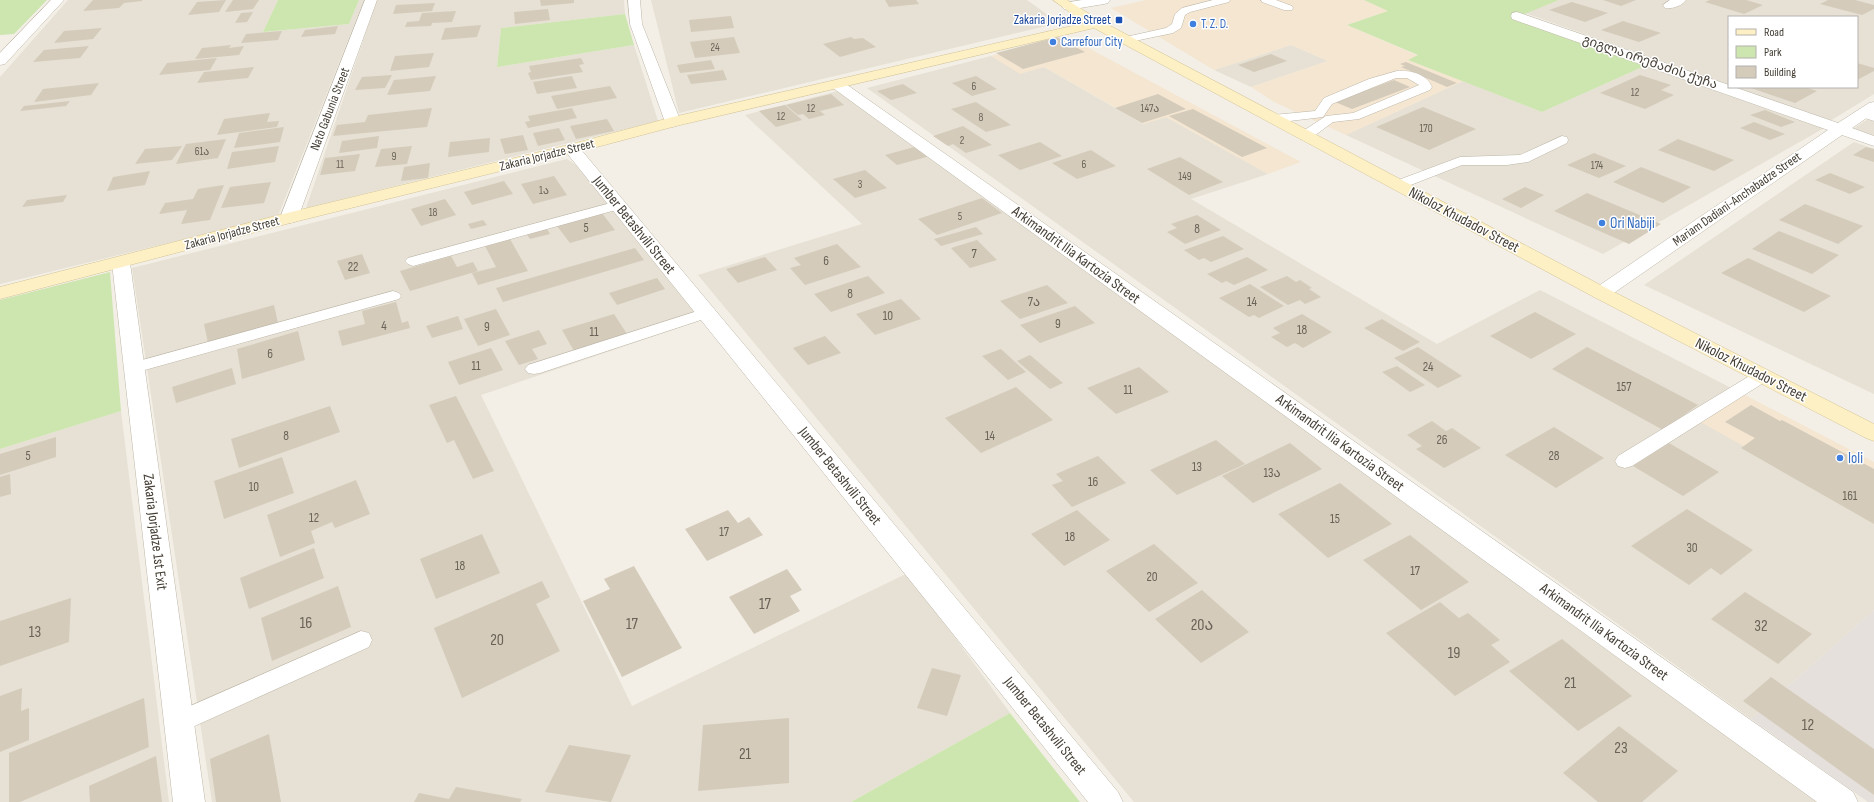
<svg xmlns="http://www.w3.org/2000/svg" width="1874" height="802" viewBox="0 0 1874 802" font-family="'Sofia Sans Condensed','Noto Sans Georgian',sans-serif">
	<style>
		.residential { fill: #e6e1d4 }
		.commercial { fill: #f4e6d1 }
		.industrial { fill: #e5e0db }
		.green { fill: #cde6af }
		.building { fill: #d4cbbb }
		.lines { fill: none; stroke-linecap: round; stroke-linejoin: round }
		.lane-casing { stroke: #beb7a9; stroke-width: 1 }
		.street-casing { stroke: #beb7a9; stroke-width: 1 }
		.secondary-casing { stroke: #d2c396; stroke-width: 1 }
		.lane { fill: #fff; fill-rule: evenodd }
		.street { fill: #fff; fill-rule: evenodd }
		.secondary { fill: #fef0c5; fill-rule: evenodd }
		.transit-dot { fill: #1a4fb4; stroke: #fff; stroke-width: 1.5 }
		.shop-dot { fill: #3f7fe0; stroke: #fff; stroke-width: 1.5 }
		.labels { text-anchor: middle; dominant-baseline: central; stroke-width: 3; stroke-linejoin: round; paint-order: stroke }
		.far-number-label { font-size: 11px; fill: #696256 }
		.far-transit-label { font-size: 13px; fill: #164399; stroke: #fff; text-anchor: end }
		.far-shop-label { font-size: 13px; fill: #366cbe; stroke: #fff; text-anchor: start }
		.far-street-label { font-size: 13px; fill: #453f35; stroke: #fff }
		.number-label { font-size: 13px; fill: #696256 }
		.street-label { font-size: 15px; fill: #453f35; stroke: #fff }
		.shop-label { font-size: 15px; fill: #366cbe; stroke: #fff; text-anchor: start }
		.near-number-label { font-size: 16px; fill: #696256 }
	</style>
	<rect width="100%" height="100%" fill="#f3efe6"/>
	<path class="residential" d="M68,0h210l-15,32 86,-8 10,-24h5l-86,216 -278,68v-207z
		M377,0h247l1,14 -124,14 -4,39 137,-22 24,76 -352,87z
		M651,0h376l32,23 -380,90z
		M1559,0h315v94l-44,27 -96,-34h123v-70h-128v68l-204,-72z
		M1291,45l37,16 -77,26 -37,-17z
		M991,56l29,17 24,-6 99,57 23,-7 102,57 -77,25 246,145 103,-54 201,103 133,126v91l-123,109 -884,-631z
		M1647,65l179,62 -223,127 -257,-119 117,-54 79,31z
		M838,91l983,711h-687l-436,-527 164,-51 -117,-109z
		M1874,115v22l-21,-8z
		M1854,142l20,7v245l-230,-109z
		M567,159l9,6 129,154 -224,76 151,311 276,-133 102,140 -159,89h-639l-80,-534z
		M121,411l48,391h-169v-353z"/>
	<path class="commercial" d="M1146,0h218l25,11 -42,14 72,31 -11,4 55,21 -117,54 -72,-33 -23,-15 77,-26 -37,-16 -77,25 -103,-62z
		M1066,36l235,126 -33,12 -102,-57 -22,7 -100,-57 -24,7 -29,-18z
		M1741,393l133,69v57l-179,-100z"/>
	<path class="industrial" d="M1874,610v192h-6l-117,-83z"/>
	<path class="green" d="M0,0h47l-33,34 -14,1z
		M278,0h81l-10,24 -86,8z
		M1364,0h195l-47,19 135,46 -105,47 -134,-52 10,-5 -71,-30 41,-14z
		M625,14l9,31 -137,22 4,-39z
		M110,272l11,139 -121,38v-149z
		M1010,713l70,89h-229z"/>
	<path class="building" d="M93,0h49v1l-18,2 -5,5 -36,3z
		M226,0l-7,12 -31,3 9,-13z
		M233,0h26l-6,9 -28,3z
		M540,0h34v3l-33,3z
		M885,0h31l3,4 -30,3z
		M1603,0h33l-15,6z
		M1710,0h36l17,5 -19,9 -39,-12z
		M1828,0h27l19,5v4l-12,6 -42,-11z
		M1572,2l36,11 -23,9 -36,-12z
		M435,3l-3,8 -39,3 3,-9z
		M548,9l2,11 -35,4 -1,-12z
		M456,11l-4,11 -20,1 -1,3 -26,1 2,-5 12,-1 3,-8z
		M253,12l-6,10 -12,1 6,-10z
		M731,16l3,12 -43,4 -2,-12z
		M1623,21l38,12 -22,9 -38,-12z
		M481,25l-4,12 -36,3 4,-12z
		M338,26l-3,8 -34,3 4,-7z
		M102,28l-9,11 -39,4 10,-12z
		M282,31l-4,9 -37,3 5,-9z
		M734,37l6,16 -45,5 -5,-16z
		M851,37l3,2 9,-1 13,9 -36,10 -17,-13z
		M1057,37l28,15 -62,17 -27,-16z
		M231,45l-2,3 15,-2 -5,9 -44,4 7,-11z
		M89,46l-9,12 -47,4 11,-12z
		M434,53l-5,14 -39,4 5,-15z
		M1271,54l16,7 -33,11 -16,-7z
		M217,58l-7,12 -51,5 8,-12z
		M581,58l3,6 -5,1 4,7 -52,8 -3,-7 3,-1 -2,-6z
		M711,60l4,9 -35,4 -3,-8z
		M1406,62l51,21 -10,4 -46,-20 4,-1 -5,-2z
		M1857,63l17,5v3l-17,9z
		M254,67l-6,11 -51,5 7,-11z
		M723,70l4,10 -36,4 -4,-9z
		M392,75l-7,13 -30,2 7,-13z
		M1640,75l31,10 -10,5 13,5 -29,14 -45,-16z
		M436,76l-6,15 -43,4 7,-15z
		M572,76l5,12 -40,6 -4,-12z
		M976,76l21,13 -25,7 -20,-13z
		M1394,80l16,7 -58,22 -17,-7z
		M99,83l-8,12 -57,7 9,-13z
		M903,84l14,9 -26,7 -14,-9z
		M610,86l7,12 -60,11 -6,-13z
		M1748,87h56l13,4 -22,12z
		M831,94l13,11 -24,6 5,4 -16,4 -6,-5 -5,1 -12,-10z
		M1158,94l28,15 -44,14 -27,-15z
		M70,101l-4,5 -46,5 4,-5z
		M976,102l35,23 -25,7 -35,-23z
		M785,105l17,15 -26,7 -17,-16z
		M1423,107l53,22 -47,21 -53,-23z
		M432,108l-5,19 -94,9 4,-11 28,-3 3,-7z
		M572,108l5,10 -49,10 -3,-6 5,-1 -2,-5z
		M1193,109l74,39 -25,9 -73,-41z
		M1765,110l30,12 -14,5 -31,-12z
		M270,113l-3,9 12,-1 -2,6 -60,8 7,-16z
		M607,119l7,12 -38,8 -6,-13z
		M1754,122l31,12 -15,6 -30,-12z
		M963,126l29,19 -26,8 -13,-9 -5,2 -15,-10z
		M284,127l-4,15 -46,6 5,-15z
		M559,128l6,12 -27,6 -5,-13z
		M523,135l5,15 -23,4 -5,-15z
		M379,136l-2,12 -38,5 3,-12z
		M490,138l-1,14 -41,5 2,-15z
		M226,139l-8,19 -42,6 10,-20z
		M1678,139l56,21 -20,11 -56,-21z
		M1040,142l22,14 -42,14 -22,-15z
		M182,146l-10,14 -37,4 10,-15z
		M279,146l-4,16 -48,7 5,-17z
		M412,146l-5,18 -32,3 6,-18z
		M918,146l12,10 -33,9 -12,-10z
		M1866,147l8,2v13l-21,-7z
		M1091,150l25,16 -39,13 -25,-16z
		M1594,153l32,13 -27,12 -32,-13z
		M360,154l-5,17 -35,4 5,-17z
		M1180,157l43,25 -34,13 -42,-26z
		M430,163l-2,15 -27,3 3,-14z
		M1641,167l50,20 -28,16 -50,-21z
		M865,170l22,18 -32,10 -22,-19z
		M150,171l-5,14 -38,6 6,-14z
		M1830,173l35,14 -15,7 -35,-14z
		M554,176l13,19 -34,9 -12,-20z
		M504,181l9,13 -41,11 -8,-13z
		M271,182l-7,21 -43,5 9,-21z
		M224,185l-14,35 -29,4 6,-14 -28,4 6,-11 28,-4 5,-10z
		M1525,187l19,8 -23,13 -19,-9z
		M1587,193l74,31 -32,20 -75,-33z
		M67,195l-4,7 -41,5 5,-7z
		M982,198l20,15 -65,22 -19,-16z
		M445,199l11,16 -35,11 -10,-17z
		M1805,204l58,22 -25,18 -59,-24z
		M602,213l13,17 -45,13 -13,-17z
		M1197,215l24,15 -36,14 -18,-12 10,-4 -6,-4z
		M483,220l4,5 -16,4 -3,-5z
		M976,227l7,7 -42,12 -7,-7z
		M547,229l3,5 -20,5 -3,-4z
		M1779,231l60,24 -27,19 -60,-25z
		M1223,236l21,13 -33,13 -7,-4 -5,2 -15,-10z
		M510,239l18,32 -50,14 -6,-12 24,-6 -11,-21z
		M977,240l20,20 -27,8 -19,-20z
		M837,244l24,23 -56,18 -15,-17 11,-3 -7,-7z
		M635,248l9,12 -141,42 -7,-14z
		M362,254l8,19 -25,7 -8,-19z
		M451,256l6,11 16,-5 5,9 -68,20 -10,-20z
		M765,257l12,13 -39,13 -12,-14z
		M1247,257l21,13 -34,15 -8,-4 -4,2 -15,-9z
		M1748,258l83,38 -27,16 -83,-39z
		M868,276l17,17 -54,19 -17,-18z
		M1287,276l9,6 4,-2 12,8 -3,1 12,8 -16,7 -5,-4 -12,5 -28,-18z
		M657,278l8,11 -48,16 -8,-12z
		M1250,284l34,22 -25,12 -5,-3 -5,2 -30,-19z
		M1047,285l21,18 -48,16 -20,-18z
		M901,299l20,20 -46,16 -19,-21z
		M396,302l6,21 6,-2 2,7 -68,18 -4,-15 27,-7 -3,-13z
		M274,305l4,18 -70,20 -4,-19z
		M1075,306l20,17 -55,20 -20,-18z
		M496,309l14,26 -32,11 -14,-27z
		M1535,312l41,22 -45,25 -41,-23z
		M614,314l13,20 -53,17 -12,-21z
		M1302,314l30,18 -29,16 -8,-5 -8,4 -16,-10 9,-4 -7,-5z
		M458,316l5,13 -31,9 -6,-12z
		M1382,319l38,23 -17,9 -39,-23z
		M539,330l8,14 -15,5 6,10 -19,6 -14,-24z
		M298,331l7,29 -63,19 -5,-30z
		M825,336l16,17 -33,12 -15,-17z
		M1418,347l44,29 -24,12 -44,-30z
		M1587,347l111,58 -35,25 -111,-61z
		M491,348l12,22 -44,15 -11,-23z
		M1001,349l25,23 -18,8 -26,-24z
		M1030,355l33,28 -13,6 -33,-28z
		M1397,366l28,19 -15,7 -28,-20z
		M1139,367l30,25 -53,22 -29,-26z
		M232,368l4,16 -60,19 -4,-16z
		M1016,387l37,33 -72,33 -36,-35z
		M456,396l38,75 -21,8 -19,-39 -7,3 -18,-38z
		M1751,405l29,16 2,-1 92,49v55l-133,-76 14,-10 -30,-16z
		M330,406l10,26 -101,36 -8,-29z
		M1432,421l14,10 6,-3 29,20 -37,20 -28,-19 6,-3 -15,-11z
		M1554,427l50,31 -48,30 -51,-33z
		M56,437v20l-56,18v-21z
		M1216,440l29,24 -68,31 -27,-25z
		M1290,443l32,26 -69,34 -31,-27z
		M1669,443l50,29 -36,24 -50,-30z
		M1098,456l28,27 -54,24 -20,-22 11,-4 -7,-7z
		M282,457l12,36 -70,26 -10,-38z
		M10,474l1,20 -11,3v-20z
		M356,480l14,34 -35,14 -3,-6 -21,9 4,12 -35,14 -13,-42z
		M1340,483l52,41 -64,34 -50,-44z
		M1687,509l66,41 -32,25 -10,-7 -22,17 -58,-39z
		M728,510l10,13 11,-6 14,18 -56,26 -22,-32z
		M1077,510l33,30 -46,26 -33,-32z
		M482,534l18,39 -64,26 -16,-40z
		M1410,535l59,47 -48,28 -58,-50z
		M1154,544l44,39 -49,29 -43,-41z
		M314,548l10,30 -75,31 -9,-31z
		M634,566l48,82 -60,29 -39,-76 27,-12 -6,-10z
		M787,569l15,21 -12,6 10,15 -46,23 -25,-37z
		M542,581l8,16 -14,7 24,47 -98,47 -28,-70z
		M338,586l13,41 -79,34 -11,-43z
		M1202,590l47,42 -48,31 -46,-44z
		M1745,592l67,42 -34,30 -67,-45z
		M71,598l-2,44 -69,24v-45z
		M1440,602l19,16 9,-5 32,27 -9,5 19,17 -55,34 -69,-63z
		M1562,639l70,57 -54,35 -69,-60z
		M932,668l29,7 -14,41 -30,-8z
		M1771,677l103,72v46l-131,-94z
		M22,688l-1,23 8,-3v32l-29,12v-56z
		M144,698l5,49 -129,55h-11v-49z
		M789,718v65l-91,8 5,-66z
		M1619,726l59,45 -36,31h-44l-35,-29z
		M269,734l12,68h-65l-6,-43z
		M569,745l62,10 -20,47 -66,-10z
		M156,756l6,46h-72l-1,-16z
		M456,787l66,12 -2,3h-106l5,-9 30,6z"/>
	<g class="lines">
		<g class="lane-casing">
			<path id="lane" d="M1213,0h17l-1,2 -39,10 -5,3 -4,13 -8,5 -48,10 -5,-3 1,-2 45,-10 6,-4 3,-10 7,-6z
				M1261,0h15l16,6 1,2 -1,2h-8l-22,-8z
				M1397,71c13,-1 30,3 35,16l-2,3 -71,29 -26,3 -23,17h-10l-1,-3 1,-3 26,-17 27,-3 66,-28 -12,-7h-11l-64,26 -9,13 -50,6 -4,-1 -2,-3 2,-3 4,-1 42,-4 9,-13 45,-19z
				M1863,109l11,4v8l-15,-5 -2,-3 2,-3z
				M1562,136l5,1 1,3 -1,3 -39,19 -21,3h-45l-59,23h-10l-2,-3 2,-3 67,-25 60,-2z
				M618,201l5,1 2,3 -2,3 -210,58 -5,-2 -3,-3 3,-3z
				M393,291l6,2 2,3 -2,3 -265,74 -6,-1 -3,-4 3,-4z
				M707,308l6,2 2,3 -2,3 -173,57 -6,1 -6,-1 -3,-4 3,-4z
				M1762,371l6,1 3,4 -3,4 -136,86 -7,2 -7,-2 -3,-5 3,-5 138,-84z
				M361,631l8,2 3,7 -3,7 -181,82 -9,4 -9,-4 -3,-7 3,-7z"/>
		</g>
		<g class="street-casing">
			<path id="street" d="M51,0h13l-59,64 -5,1v-12z
				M365,0h12l-79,218 -3,4 -6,1 -6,-1 -3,-4z
				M628,0h12l2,24 39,98 -3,3 -5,2 -5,-2 -3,-3 -35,-98z
				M1082,0h28l-2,3 -4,1 -36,6 -4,-1 -2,-3 2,-3z
				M1670,0h16c-4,6 -14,9 -21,8l-2,-3z
				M1517,12l212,73v2h5l104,36 31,-20 5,-1v11l-22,15 22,8v10l-32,-11 -234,162 -7,2 -7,-2 -3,-4 3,-4 234,-159 -316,-111 -1,-3 1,-3z
				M838,81l5,1 1010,710 5,10h-41l-984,-714 -2,-3 2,-3z
				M572,144l6,2 540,646 5,10h-35l-522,-650 -2,-3 2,-3z
				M121,257l7,2 2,4 75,539h-32l-61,-539 2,-4z"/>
		</g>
		<g class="secondary-casing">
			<path id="secondary" d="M1053,0h14l34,21 507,268 266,135v17l-8,-3 -272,-141 -500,-269 -418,98 -98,26 -284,70 -294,77v-12l283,-73 285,-69 105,-28 412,-94z"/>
		</g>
		<use href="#lane" class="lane"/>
		<use href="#street" class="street"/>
		<use href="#secondary" class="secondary"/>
	</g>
	<rect class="transit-dot" x="1115" y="16" width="8" height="8" rx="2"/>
	<g class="shop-dot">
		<circle cx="1193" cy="24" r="4"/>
		<circle cx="1053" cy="42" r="4"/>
		<circle cx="1602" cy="223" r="4"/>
		<circle cx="1840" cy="458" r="4"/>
	</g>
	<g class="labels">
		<g class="far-number-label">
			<text x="715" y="47">24</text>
			<text x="974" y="86">6</text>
			<text x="1635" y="92">12</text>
			<text x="811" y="108">12</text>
			<text x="1150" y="108">147ა</text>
			<text x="781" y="116">12</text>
			<text x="981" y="117">8</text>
			<text x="1426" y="128">170</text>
			<text x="962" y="140">2</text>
			<text x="202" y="151">61ა</text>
			<text x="394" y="156">9</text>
			<text x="340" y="164">11</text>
			<text x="1084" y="164">6</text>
			<text x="1597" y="165">174</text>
			<text x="1185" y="176">149</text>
			<text x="860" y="184">3</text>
			<text x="544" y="190">1ა</text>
			<text x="433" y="212">18</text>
			<text x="960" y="216">5</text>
		</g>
		<g class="far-transit-label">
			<text x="1111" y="20">Zakaria Jorjadze Street</text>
		</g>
		<g class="far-shop-label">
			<text x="1201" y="24">T. Z. D.</text>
			<text x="1061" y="42">Carrefour City</text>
		</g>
		<g class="far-street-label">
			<text transform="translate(1650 62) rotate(19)">გიგლა ირემაძის ქუჩა</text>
			<text transform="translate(330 109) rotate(-69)">Nato Gabunia Street</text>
			<text transform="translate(547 155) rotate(-14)">Zakaria Jorjadze Street</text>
			<text transform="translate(1737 199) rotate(-35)">Mariam Dadiani-Anchabadze Street</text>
			<text transform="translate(232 233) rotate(-15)">Zakaria Jorjadze Street</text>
		</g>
		<g class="number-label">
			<text x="586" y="228">5</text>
			<text x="1197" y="229">8</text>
			<text x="974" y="254">7</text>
			<text x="826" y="261">6</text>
			<text x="353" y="267">22</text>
			<text x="850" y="294">8</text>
			<text x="1034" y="302">7ა</text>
			<text x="1252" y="302">14</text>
			<text x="888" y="316">10</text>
			<text x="1058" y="324">9</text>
			<text x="384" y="326">4</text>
			<text x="487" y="327">9</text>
			<text x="1302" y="330">18</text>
			<text x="594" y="332">11</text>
			<text x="270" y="354">6</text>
			<text x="476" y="366">11</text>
			<text x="1428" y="367">24</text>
			<text x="1624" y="387">157</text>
			<text x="1128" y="390">11</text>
			<text x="286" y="436">8</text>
			<text x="990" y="436">14</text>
			<text x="1442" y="440">26</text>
			<text x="28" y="456">5</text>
			<text x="1554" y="456">28</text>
			<text x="1197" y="467">13</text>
			<text x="1272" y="473">13ა</text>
			<text x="1093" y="482">16</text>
			<text x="254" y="487">10</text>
			<text x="1850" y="496">161</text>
			<text x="314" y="518">12</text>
			<text x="1335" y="519">15</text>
			<text x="724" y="532">17</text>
			<text x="1070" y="537">18</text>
			<text x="1692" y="548">30</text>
			<text x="460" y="566">18</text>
			<text x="1415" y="571">17</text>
			<text x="1152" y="577">20</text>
		</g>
		<g class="street-label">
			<text transform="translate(1464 220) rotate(28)">Nikoloz Khudadov Street</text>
			<text transform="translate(634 225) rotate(51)">Jumber Betashvili Street</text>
			<text transform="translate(1076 255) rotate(36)">Arkimandrit Ilia Kartozia Street</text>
			<text transform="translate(1751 370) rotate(27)">Nikoloz Khudadov Street</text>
			<text transform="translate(1340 443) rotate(36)">Arkimandrit Ilia Kartozia Street</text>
			<text transform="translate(840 476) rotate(51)">Jumber Betashvili Street</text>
			<text transform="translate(155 532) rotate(83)">Zakaria Jorjadze 1st Exit</text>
			<text transform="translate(1604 632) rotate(36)">Arkimandrit Ilia Kartozia Street</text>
			<text transform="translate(1045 726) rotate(51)">Jumber Betashvili Street</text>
		</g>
		<g class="shop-label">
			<text x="1610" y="223">Ori Nabiji</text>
			<text x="1848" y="458">Ioli</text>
		</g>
		<g class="near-number-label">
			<text x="765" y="604">17</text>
			<text x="306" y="623">16</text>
			<text x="632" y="624">17</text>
			<text x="1202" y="625">20ა</text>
			<text x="1761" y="626">32</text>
			<text x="35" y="632">13</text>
			<text x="497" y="640">20</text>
			<text x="1454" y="653">19</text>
			<text x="1570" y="683">21</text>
			<text x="1808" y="725">12</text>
			<text x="1621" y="748">23</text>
			<text x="745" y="754">21</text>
		</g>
	</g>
	<rect x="1728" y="16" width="130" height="72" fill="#ffffff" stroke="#b5b2ae"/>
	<rect x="1736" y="29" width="20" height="6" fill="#fef0c5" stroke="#b5b2ae"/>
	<text x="1764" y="36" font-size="12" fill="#453f35">Road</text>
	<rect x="1736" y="46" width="20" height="12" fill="#cde6af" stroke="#b5b2ae"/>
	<text x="1764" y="56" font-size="12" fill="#453f35">Park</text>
	<rect x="1736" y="66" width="20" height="12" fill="#d4cbbb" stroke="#b5b2ae"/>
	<text x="1764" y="76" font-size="12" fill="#453f35">Building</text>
</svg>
